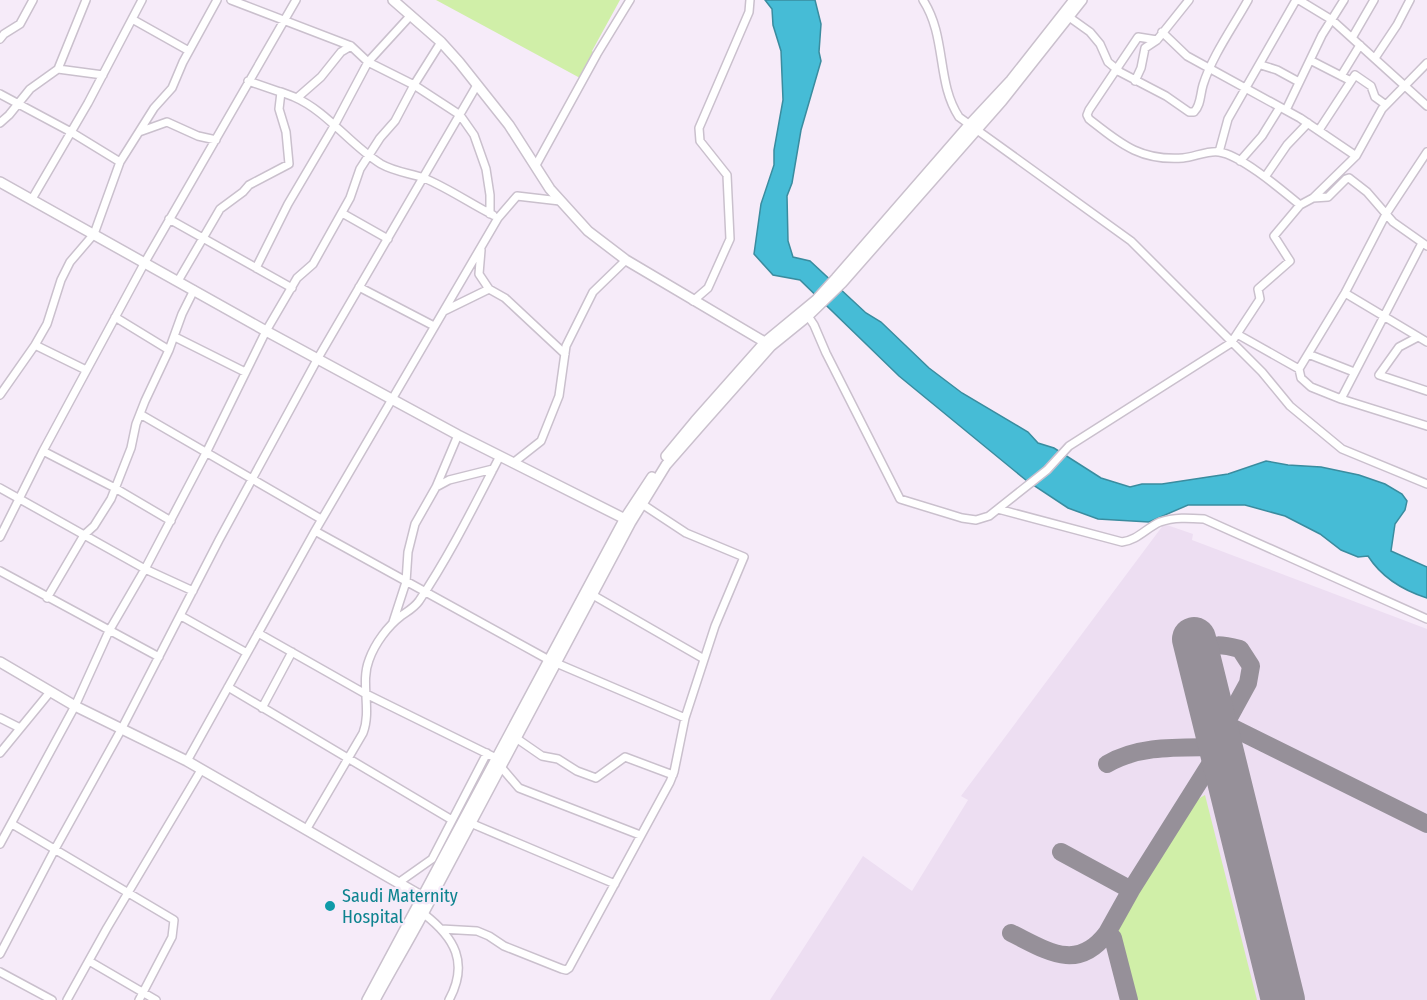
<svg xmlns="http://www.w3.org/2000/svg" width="1427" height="1000" viewBox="0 0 1427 1000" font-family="'Fira Sans Condensed',sans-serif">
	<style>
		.built { fill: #eddef2 }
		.green { fill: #d0efa8 }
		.water { fill: #46bcd6; stroke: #3a8c9f; stroke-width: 1.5 }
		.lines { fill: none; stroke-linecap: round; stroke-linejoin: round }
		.taxiway { stroke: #969099; stroke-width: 18 }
		.runway { stroke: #969099; stroke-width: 44 }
		.minor-casing { stroke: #cac0cd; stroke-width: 10 }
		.tertiary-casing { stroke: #cac0cd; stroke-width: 12 }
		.minor { stroke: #fff; stroke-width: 7 }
		.tertiary { stroke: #fff; stroke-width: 9 }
		.culture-dot { fill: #0f9aa8; stroke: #f6ebf9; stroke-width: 2 }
		.labels { text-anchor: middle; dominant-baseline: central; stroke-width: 5; stroke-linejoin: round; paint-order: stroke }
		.culture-label { font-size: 18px; fill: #0d838f; stroke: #f6ebf9; text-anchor: start }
	</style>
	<rect width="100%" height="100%" fill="#f6ebf9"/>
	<path class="built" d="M1164,524l29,10 -1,6 235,89v371h-657l93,-144 49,35 56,-91 -7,-4z"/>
	<path class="green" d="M436,0h184l-28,51 2,2 -14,25z
		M1205,795l52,205h-124l-8,-31 -7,-43 75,-124z"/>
	<path class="water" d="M765,0h50l6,24 -2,28 2,9 -20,69 -9,53 -5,13 1,45 5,16 17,4 56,52 15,9 48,46 33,25 66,39 10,11 16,5 47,30 29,9 12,-3h20l66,-10 38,-13 22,4 33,2 38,8 26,9 17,10 5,7 -2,9 -10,14 -4,27 36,16v31c-25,-8 -45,-20 -59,-42l-10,1 -17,-7 -21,-16 -35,-18 -40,-11h-57l-39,17 -51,-3 -30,-11 -41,-27 -128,-105 -99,-96 -27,-5 -19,-21 7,-50 13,-39v-15l9,-50 -2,-49 -8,-26 -1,-16z"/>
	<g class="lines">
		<path class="taxiway" d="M1213,718l214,106
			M1107,764c34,-20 76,-16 114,-17
			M1061,852l70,38 -24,43
			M1131,890l90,-143 4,-22 23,-42 3,-17 -11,-17c-16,-4 -29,-7 -43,4
			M1011,933c35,17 66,40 96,0l6,5 16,62"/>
		<path class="runway" d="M1194,639l89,361"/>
		<g class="minor-casing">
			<path id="minor" d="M231,0l120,46 17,16 46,23 46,30 14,20 12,34 4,26v19
				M923,0c24,37 13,82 36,117l172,124 131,131 28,34 52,43 85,35
				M1299,0l33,20 95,86
				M1069,17l21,15 10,12 8,18 12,10 46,24 23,16h5c7,-7 6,-17 9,-27 9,-29 30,-58 45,-85
				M132,19l57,32
				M1162,32l25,24 113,62 56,38
				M1352,38l22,-38
				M0,39l4,-5 16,-10 13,-24
				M1157,40l-19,-3 -49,73 -2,5 2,4c32,25 51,42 94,39 11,-1 26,-8 36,-6 22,3 64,39 81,53l13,-7 43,-42 26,-47 45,-46
				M1375,58l22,-33 13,-25
				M1310,60l41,21
				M1261,65l16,5 22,12
				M58,69l45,6
				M1341,76l19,-31
				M248,81l35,12
				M1135,81l6,-13 4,-20 12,-8 32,-40
				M0,94l71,38 49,30
				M294,97c33,14 56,48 87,67 14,8 29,9 43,14 24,10 47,26 69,37
				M1286,110l36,-75 22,-35
				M0,123l9,-8 21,-26 28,-20 28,-69
				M1319,130l36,-55 16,11 4,11 11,8
				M139,132l28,-10 31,14 18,4
				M1219,152l9,-33 68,-119
				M1427,152l-41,62 -41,79 -46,76 2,9 10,9 30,12 86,27
				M1240,161l22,-25 18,-29
				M536,165l61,-111 33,-54
				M1265,177l22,-32 21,-22
				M1313,198l15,-1 18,-18 3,-1 18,14 26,30 34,24
				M32,199l56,-96 54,-103
				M342,213l46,26
				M169,219l123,69
				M481,250l-2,24 10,15
				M256,268l32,-64 46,-78 34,-64 43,-47
				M178,281l42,-72 23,-17 6,-7 40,-21 -3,-32 -7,-23 2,-17 16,6 24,-21 20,-25 10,-6
				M359,287l75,39
				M1345,293l82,49
				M693,301l15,-13 22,-49 -3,-64 -27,-34 -1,-13 50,-116 1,-12
				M444,311l45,-22 16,9 60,56
				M808,316l6,9 12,28 74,146 62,19 14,2 13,-4 58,-46 22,-24 162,-103 29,-44 -2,-10 32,-28 -16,-25 26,-31
				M115,317l54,33
				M1237,334l62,35
				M175,337l70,35
				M1418,337l-19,10 -20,28 48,16
				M35,345l51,25
				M1308,354l46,18
				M0,395l35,-50 12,-21 14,-44 9,-18 24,-28 26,-72 34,-54 18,-20 11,-26 34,-62
				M1341,399l81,-156
				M140,414l181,105
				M43,451l72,37 56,33
				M513,463l28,-22 18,-45 7,-50 27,-54 33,-32
				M436,487l13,-7 44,-11
				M0,488l145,81 48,22
				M998,509l124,33c16,-2 24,-14 38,-20 14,-5 29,-4 44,-3l223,100
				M315,531l234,129 136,58
				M0,537l43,-86 102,-189 151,-262
				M0,571l159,86
				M591,594l113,65
				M47,598l37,-63 10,-9 17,-27 20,-51 5,-24 9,-23 24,-51 13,-36 12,-24
				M181,616l66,37
				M393,622l13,-40 2,-30 7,-28 21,-37 22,-52
				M258,633l106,60 136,67
				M228,687l224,133
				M262,708l30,-56
				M0,718l20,10
				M516,738l26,18 16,3 19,12 19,7 29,-21 48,18
				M0,753l50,-61
				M187,761l128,-230 183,-313 19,-22 43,5
				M501,767l18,21 121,47
				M468,822l147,62
				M12,824l162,96 -2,17 -33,63
				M306,830l57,-97c9,-23 -3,-50 6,-73 6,-17 19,-34 32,-44 7,-5 13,-8 18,-15 31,-46 56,-97 81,-145
				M0,844l75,-138 34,-75 36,-62 62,-118 59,-120 31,-53 16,-14 37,-66 10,-29 20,-31 15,-17 19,-36 27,-43
				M398,883l34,-24 55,-106
				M424,914c31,24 45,49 25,86
				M441,929l36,2 12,5 15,10 58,23 4,1 3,-2 101,-186 4,-10 11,-54 30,-92 29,-69 -58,-24 -44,-29
				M0,954l55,-105 66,-119 98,-190 99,-182 159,-273
				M89,961l67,39
				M0,972l52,28
				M67,1000l40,-72 94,-158"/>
		</g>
		<g class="tertiary-casing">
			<path id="tertiary" d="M393,0l48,42 18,20 50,63 41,64 38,42 38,29 142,84
				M0,182l266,149 192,104 171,86
				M666,456l29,-35 70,-79 51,-42 20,-22 133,-153 42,-45 63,-80
				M0,662l75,44 112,55 236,136
				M367,1000l258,-482 27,-41
				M375,1000c21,-39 44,-76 63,-115l193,-363 35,-57 35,-40 70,-79 37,-30 34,-33 160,-182 80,-101"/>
		</g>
		<use href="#minor" class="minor"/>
		<use href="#tertiary" class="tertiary"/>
	</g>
	<circle class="culture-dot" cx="330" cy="906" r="6"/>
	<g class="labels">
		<g class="culture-label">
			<text x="342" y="896">Saudi Maternity<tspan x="342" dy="21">Hospital</tspan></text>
		</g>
	</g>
</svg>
